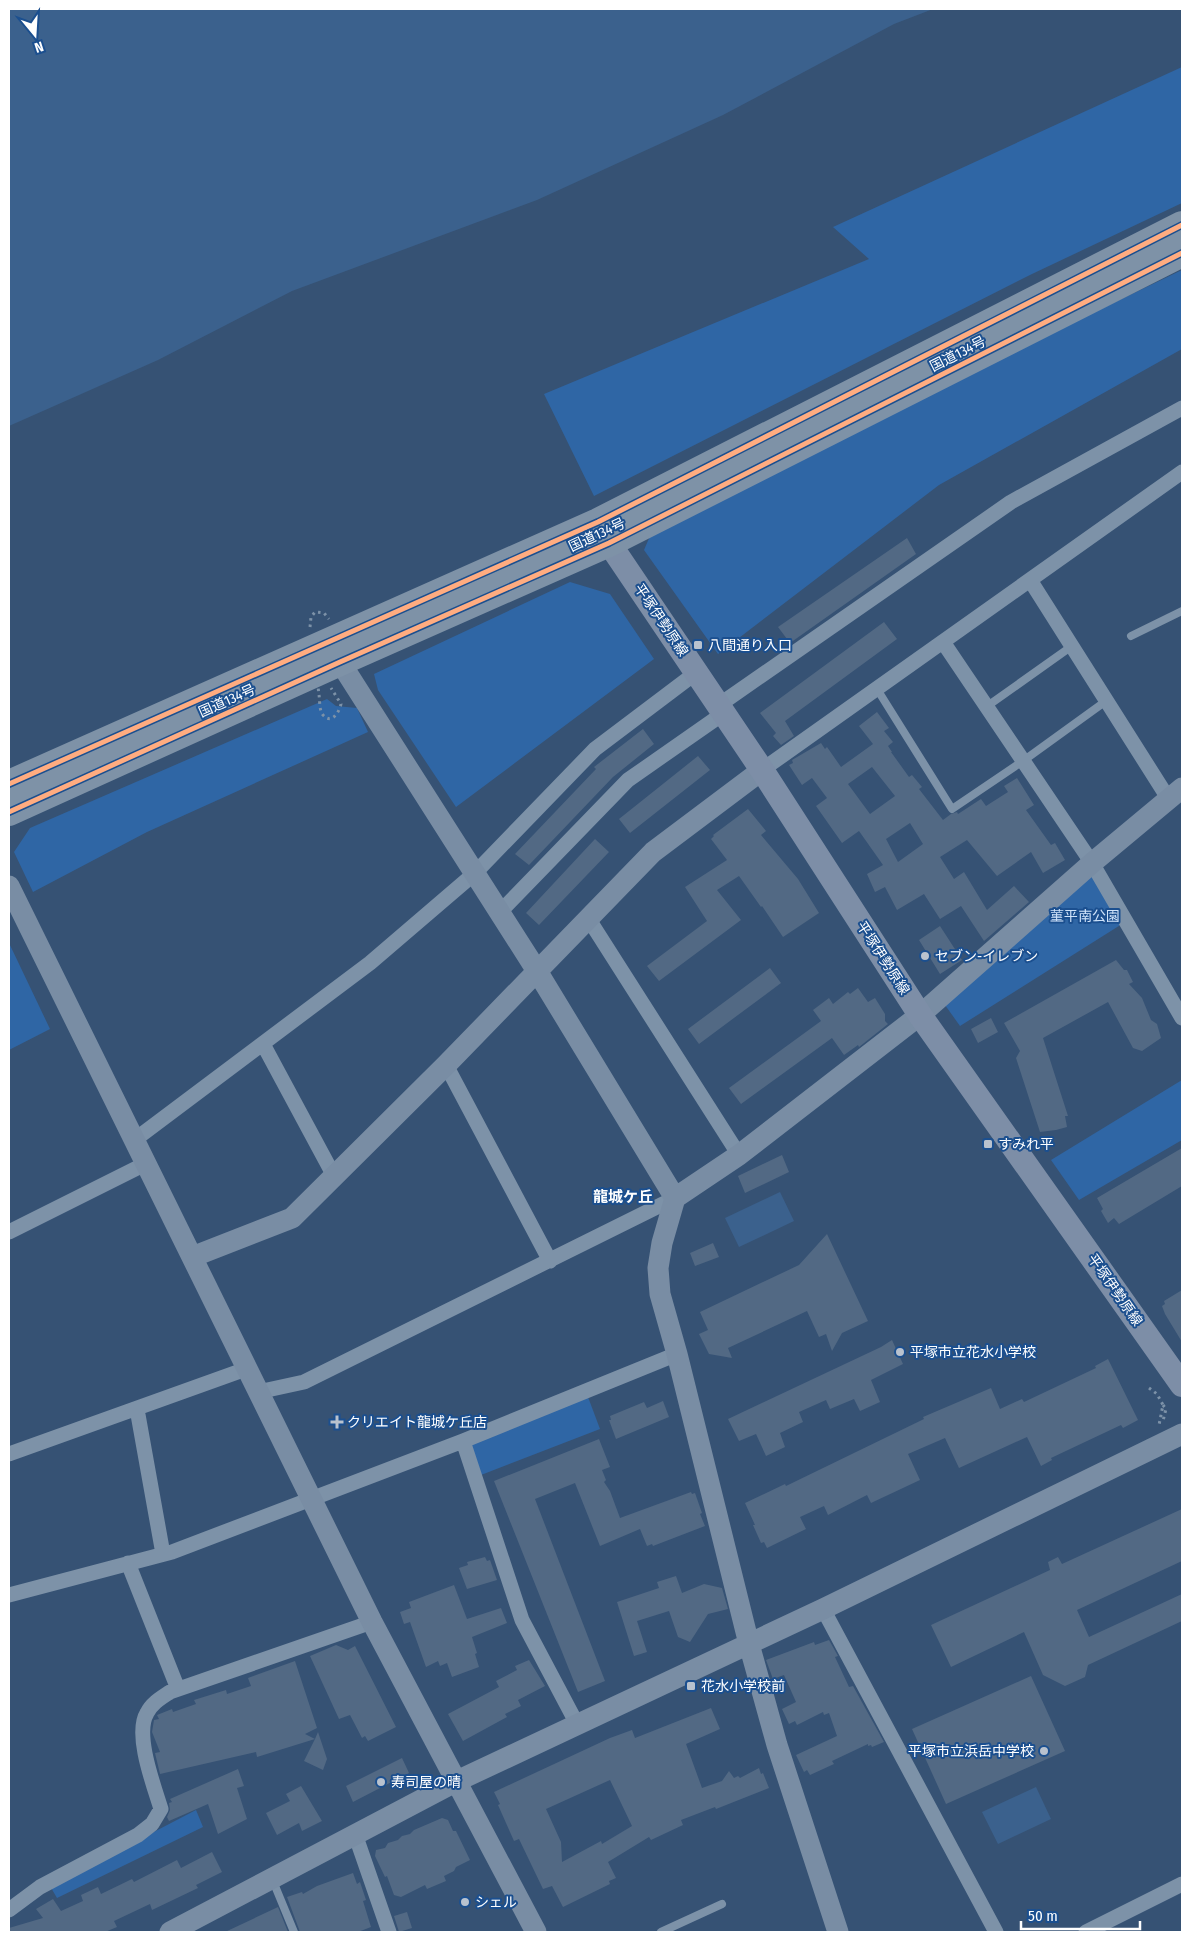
<svg xmlns="http://www.w3.org/2000/svg" width="1191" height="1941" viewBox="0 0 1191 1941" font-family="'Fira Sans Condensed','Noto Sans JP',sans-serif">
	<style>
		.green { fill: #2f66a5 }
		.water { fill: #3b618d }
		.building { fill: #526984; fill-rule: evenodd }
		.lines { fill: none; stroke-linecap: round; stroke-linejoin: round }
		.path { stroke: #7d92a8; stroke-width: 3; stroke-dasharray: 2.5 4; stroke-linecap: butt }
		.lane { stroke: #7d92a8; stroke-width: 8 }
		.street { stroke: #7d92a8; stroke-width: 15 }
		.secondary { stroke: #798da4; stroke-width: 21 }
		.primary { stroke: #7d8ea7; stroke-width: 24 }
		.highway { stroke: #7e92a7; stroke-width: 28 }
		.path-bridge { stroke: #7d92a8; stroke-width: 3; stroke-dasharray: 2.5 4; stroke-linecap: butt }
		.cycleway-casing { stroke: #1b4f8f; stroke-width: 8 }
		.cycleway { stroke: #ffac80; stroke-width: 5 }
		.poi-dot { fill: #b9c2ce; stroke: #1b4f8f; stroke-width: 2 }
		.labels { text-anchor: middle; dominant-baseline: central; stroke-width: 4; stroke-linejoin: round; paint-order: stroke }
		.street-label { font-size: 14px; fill: #fff; stroke: #1b4f8f }
		.poi-label { font-size: 14px; fill: #fff; stroke: #1b4f8f; text-anchor: start }
		.park-label { font-size: 14px; fill: #cfe3fa; stroke: #1b4f8f }
		.neighbourhood-label { font-size: 15px; font-weight: bold; fill: #fff; stroke: #1b4f8f }
	</style>
	<rect width="100%" height="100%" fill="#365274"/>
	<path class="green" d="M1182,67v136l-150,71 -438,222 -50,-102 325,-135 -36,-32z
		M1182,270v79l-243,136 -221,169 -74,-104 9,-21 85,-46z
		M570,582l40,12 44,65 -198,148 -78,-117 -4,-16z
		M327,699l9,7 21,2 11,24 -221,100 -114,60 -19,-40 16,-24z
		M1092,874l30,50 -162,102 -15,-21z
		M9,943l41,86 -41,21z
		M1182,1080v60l-103,60 -28,-40z
		M588,1397l12,32 -119,46 -16,-29z
		M196,1810l7,17 -146,71 -7,-12z"/>
	<path class="water" d="M9,9h924l-39,15 -171,91 -186,85 -245,91 -134,69 -149,66z
		M780,1192l14,29 -55,26 -14,-29z
		M1036,1787l15,32 -53,25 -16,-32z"/>
	<path class="building" d="M907,538l9,16 -126,89 -12,-16z
		M884,622l13,17 -112,82 9,15 -13,9 -8,-9 3,-3 -16,-20z
		M877,712l12,16 -5,3 9,11 -5,4 4,6h-1l18,25 3,-2 10,12 -3,2 24,31 8,-6 6,-2 1,2 23,-15 5,7 22,-14 -4,-6 13,-8 17,27 -8,5 25,35 4,-2 10,17 -22,13 -12,-21 -34,24 -30,-36 -27,17 14,22 10,-7 23,38 27,-24 15,16 -45,39 -23,-35 -21,13 -16,-25 -27,16 -12,-23 -10,5 -8,-18 16,-9 -24,-34 -17,12 -26,-37 11,-8 -15,-20 -10,7 -13,-20 4,-2 -1,-3 29,-17 4,6 2,-2 14,20 32,-23 -14,-18zM872,767l23,29 -25,18 -22,-30zM910,823l13,21 -25,18 -12,-23z
		M643,729l11,15 -41,33 -84,88 -14,-11 81,-85 -2,-2z
		M698,756l12,14 -80,63 -11,-14z
		M748,809l18,22 -5,4 37,44 21,34 -36,24 -21,-31 -1,1 -22,-31 -22,14 24,30 -82,61 -12,-15 60,-45 -22,-34 42,-27 -16,-21 3,-3 -1,-1z
		M595,839l14,13 -70,73 -13,-12z
		M940,926l22,34 -22,14 -21,-34z
		M1116,960l8,10h3l6,12 -4,2 13,14 9,22 6,4 4,14 -19,13 -9,-3 -25,-46 -65,36 25,78h-3l2,11 -11,3 -16,2 -24,-74 4,-7 -16,-28z
		M770,968l11,15 -82,61 -11,-15z
		M858,988l10,14 7,-4 10,16v7l3,3 -29,23 -1,-2 -14,10 -12,-17 -91,66 -12,-16 92,-67 -8,-11 16,-12 4,6 15,-12 2,2z
		M991,1018l7,14 -20,11 -7,-14z
		M1182,1148v38l-63,38 -5,-6 -6,5 -7,-12 2,-2 -6,-11z
		M782,1155l7,17 -44,21 -7,-17z
		M827,1234l41,87 -26,12 -10,18 -6,-17 -7,3 -12,-26 -79,37 4,10 -23,-4 -10,-20 9,-4 -8,-18 99,-47z
		M713,1243l6,14 -24,9 -5,-13z
		M1182,1290v52l-17,-28 -3,-8 3,-2 -1,-3z
		M892,1340l11,24 -32,16 9,22 -20,9 -6,-12 -24,10 -4,-9 -27,12 4,10 -23,11 5,14 -19,9 -10,-22 -17,7 -11,-22 153,-72z
		M1108,1359l30,61 -15,8 -2,-3 -70,33 1,2 -11,6 -14,-29 -68,31 -14,-30 -37,16 12,26 -49,23 -4,-8 -39,20 -4,-9 -24,11 6,12 -39,19 -3,-6 -3,1 -8,-18h2l-10,-22 40,-19 1,2 138,-67 -1,-2 68,-29 9,21 22,-10 2,3 72,-34 -1,-2z
		M663,1401l6,16 -53,22 -7,-19h2l-1,-4 34,-14 3,6z
		M599,1439l11,28 -8,3 4,10 -2,2 6,9 10,27 71,-26 1,2 3,-1 7,20 -2,1 5,12 -52,20 -1,-2 -5,2 -7,-17 -40,17 -25,-63 -40,16 70,182 -27,11 -84,-211z
		M1182,1509v52l-105,49 12,27 93,-43v27l-94,44 -3,12 -20,9 -22,-11 -19,-43 -73,35 -20,-42 119,-55 -2,-8 10,-5 4,7z
		M485,1557l2,4 3,-1 7,20 -30,9 -8,-21 9,-3 -1,-3z
		M676,1576l6,17 22,-9 18,4 6,21 -20,5 -18,28 -12,-5 -9,-26 -32,10 10,31 -13,4 -17,-54 42,-14 -2,-6z
		M454,1585l13,34 34,-11 6,15 -35,14 5,16 -2,1 4,13 -27,10 -5,-14 -7,3 -2,-5 -12,6 -16,-45 -6,2 -4,-12 11,-4 -2,-6z
		M829,1640l9,16 -3,1 14,30 4,-1 31,56 -12,5 -1,-2 -3,1v-2l-36,17 2,3 -24,11 -3,-5 -3,2 -8,-17 41,-19 -8,-23 -5,2 -1,-3 -26,13 -2,-4 -6,3 -7,-15 14,-7 -12,-27 -11,4 -7,-19 48,-18 1,3z
		M336,1645l12,5 7,-4 41,81 -28,14 -3,-5 -3,2 -12,-23 -11,4 -29,-63z
		M529,1660l16,26 -27,14 3,6 -16,8 2,3 -44,24 -15,-27 51,-27 -3,-6 21,-11 -2,-4z
		M295,1661l22,67 -12,6 10,5 3,-7 9,27 -4,11 -19,-9 11,-22 -58,18 -1,-5 -96,22 -5,-21 5,-1 -8,-20 2,-12 5,-1 -2,-4 15,-6 1,3 23,-8 -2,-4 32,-10 1,4 24,-8 -3,-8z
		M1031,1676l34,75 -119,53 -34,-75z
		M711,1708l9,21 -34,15 16,44 20,-7 7,-10 5,7 4,-2 2,2 19,-10 2,6 2,-1 6,15 -53,21 -1,-2 -34,13 2,5 -32,15 -2,-3 -41,25 8,16 -7,3 1,3 -47,23 -11,-21 -9,3 -24,-50 -5,2 -16,-36 2,-1 -6,-12 116,-54 22,-8 3,8zM610,1780l22,46 -30,18 -1,-3 -39,21 -1,-20 -15,-33z
		M402,1758l7,15 -56,29 -7,-16z
		M238,1769l6,17 -7,2 10,31 -29,15 -10,-30 -39,17 -2,-4 3,-7 -1,-7 3,-1 -2,-3z
		M301,1786l21,35 -20,10 -3,-8 -22,12 -11,-22 24,-12 -4,-7z
		M442,1818l6,2 5,11h3l14,29 -14,7 -2,4 -10,5 2,5 -19,8 -2,-4 -24,12 -7,-2 -7,-19 -2,1 -10,-21 1,-6 9,-2 3,-5 10,-3 4,-4 8,-2 4,-4z
		M212,1852l10,20 -26,13 2,3 -46,22 -2,-6 -36,17 3,6 -12,5h-96v-4l34,-10 -7,-9 17,-10 8,12 22,-10 -2,-6 17,-8 3,7 31,-15 2,3 43,-22 4,8z
		M353,1873l4,11 3,-2 6,18 -3,1 8,26 -13,5h-58l-13,-35 15,-5 1,2 14,-8z
		M278,1907l10,25h-63z
		M407,1912l5,16 -13,4 -5,-16z"/>
	<g class="lines">
		<path class="path" d="M310,627l1,-10 4,-5 9,1 5,6
			M319,695c1,6 0,15 4,20 9,10 16,-3 18,-11l-10,-16
			M1149,1388l8,6 6,11 -4,20
			M1163,1405l3,4 -3,12"/>
		<path class="lane" d="M1131,636l51,-25
			M877,689l75,120 71,-48 83,-60
			M986,707l86,-61
			M273,1881l21,51
			M661,1932l61,-28"/>
		<path class="street" d="M1030,580l138,218
			M943,642l149,221 90,155
			M719,705l292,-203 171,-94
			M762,770l420,-298
			M500,912l128,-132 96,-67
			M588,918l151,237
			M263,1044l71,132
			M446,1065l104,196
			M133,1141l237,-178 105,-90 120,-124 102,-77
			M9,1232l136,-68
			M258,1392l46,-10 371,-184
			M137,1409l26,145
			M463,1441l59,179 55,104
			M9,1454l237,-85
			M128,1563l50,126
			M9,1595l163,-43 291,-111 214,-87
			M823,1609l173,323
			M355,1834l34,98
			M9,1910l31,-23 98,-52 14,-11 9,-15c-7,-23 -27,-75 -14,-96 5,-10 14,-15 23,-21l202,-70
			M1086,1932l96,-48"/>
		<path class="secondary" d="M340,662l197,309 138,227 -13,45 -4,25 2,26 17,60 72,290 28,101 61,187
			M9,886l363,736 164,310
			M675,1198l64,-43 181,-140 172,-152 90,-75
			M192,1257l100,-39 154,-153 207,-213 109,-82
			M170,1932l287,-151 366,-172 359,-175"/>
		<path class="primary" d="M601,528l8,15 153,227 158,245 262,370"/>
		<path class="highway" d="M9,784l589,-262 584,-297
			M9,812l331,-150 269,-119 573,-290"/>
		<path class="path-bridge" d="M312,637l7,58"/>
		<g class="cycleway-casing">
			<path id="cycleway" d="M9,784l589,-262 584,-297
				M9,812l331,-150 269,-119 573,-290"/>
		</g>
		<use href="#cycleway" class="cycleway"/>
	</g>
	<g class="poi-dot">
		<rect x="693" y="640" width="10" height="10" rx="2.5"/>
		<circle cx="925" cy="956" r="5"/>
		<rect x="983" y="1139" width="10" height="10" rx="2.5"/>
		<circle cx="900" cy="1352" r="5"/>
		<path d="M334.5 1414.5h5v5h5v5h-5v5h-5v-5h-5v-5h5z"/>
		<rect x="686" y="1681" width="10" height="10" rx="2.5"/>
		<circle cx="1044" cy="1751" r="5"/>
		<circle cx="381" cy="1782" r="5"/>
		<circle cx="465" cy="1902" r="5"/>
	</g>
	<g class="labels">
		<g class="street-label">
			<text transform="translate(958 354) rotate(-27)">国道134号</text>
			<text transform="translate(597 535) rotate(-25)">国道134号</text>
			<text transform="translate(661 620) rotate(56)">平塚伊勢原線</text>
			<text transform="translate(227 701) rotate(-24)">国道134号</text>
			<text transform="translate(883 958) rotate(57)">平塚伊勢原線</text>
			<text transform="translate(1115 1290) rotate(55)">平塚伊勢原線</text>
		</g>
		<g class="poi-label">
			<text x="708" y="645">八間通り入口</text>
			<text x="935" y="956">セブン-イレブン</text>
			<text x="998" y="1144">すみれ平</text>
			<text x="910" y="1352">平塚市立花水小学校</text>
			<text x="347" y="1422">クリエイト龍城ケ丘店</text>
			<text x="701" y="1686">花水小学校前</text>
			<text x="1034" y="1751" text-anchor="end">平塚市立浜岳中学校</text>
			<text x="391" y="1782">寿司屋の晴</text>
			<text x="475" y="1902">シェル</text>
		</g>
		<g class="park-label">
			<text x="1085" y="916">菫平南公園</text>
		</g>
		<g class="neighbourhood-label">
			<text x="623" y="1197">龍城ケ丘</text>
		</g>
	</g>
	<rect width="1191" height="1941" fill="none" stroke="#ffffff" stroke-width="20"/>
	<g transform="translate(35 35) rotate(162)" stroke="#1b4f8f" stroke-width="4" paint-order="stroke">
	<path d="M0-4L9 19L0 12L-9 19Z" fill="#ffffff"/>
	<text y="-8" font-size="14" font-weight="bold" text-anchor="middle" fill="#ffffff">N</text>
	</g>
	<path d="M1021 1921v8h119v-8" fill="none" stroke="#ffffff" stroke-width="2.5"/>
	<text x="1028" y="1921" font-size="15" fill="#ffffff" stroke="#1b4f8f" stroke-width="4" paint-order="stroke">50 m</text>
</svg>
